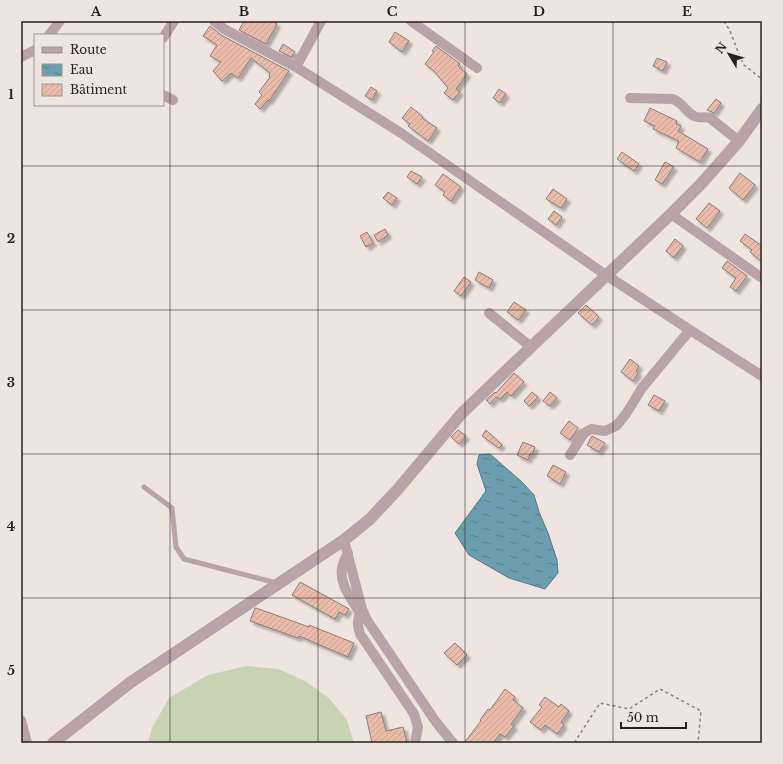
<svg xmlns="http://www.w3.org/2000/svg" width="783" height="764" viewBox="0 0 783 764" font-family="'Libre Baskerville',serif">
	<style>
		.pitch { fill: #c8d3b6 }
		.water { fill: url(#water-ripples); stroke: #567984 }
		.building { fill: url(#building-hatch); stroke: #877d7a; filter: url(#shadow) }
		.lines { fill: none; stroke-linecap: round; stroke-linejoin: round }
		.path { stroke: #88817e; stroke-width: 1.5; stroke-dasharray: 3 3; stroke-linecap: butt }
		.service { stroke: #b9a2a8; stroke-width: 5 }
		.minor { stroke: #b9a2a8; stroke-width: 10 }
		.tertiary { stroke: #b9a2a8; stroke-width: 12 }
		.grid { fill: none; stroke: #24201f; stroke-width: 1; stroke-opacity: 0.55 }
		.neatline { fill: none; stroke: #24201f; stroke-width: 1.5 }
		.grid-label { font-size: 13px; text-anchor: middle; font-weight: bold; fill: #24201f }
	</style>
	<defs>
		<pattern id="water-ripples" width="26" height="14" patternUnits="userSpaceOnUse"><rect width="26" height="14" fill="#6b9fb0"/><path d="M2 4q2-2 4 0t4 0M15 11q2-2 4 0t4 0" fill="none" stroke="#58818f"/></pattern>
		<pattern id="building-hatch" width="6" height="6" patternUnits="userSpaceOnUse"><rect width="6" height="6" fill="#eabba9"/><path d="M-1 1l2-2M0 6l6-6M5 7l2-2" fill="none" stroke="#c9a091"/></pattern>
		<filter id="shadow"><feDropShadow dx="3.5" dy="3.5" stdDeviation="1" flood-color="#0004"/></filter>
	</defs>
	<rect width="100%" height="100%" fill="#eee4e0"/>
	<path class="pitch" d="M247,666l31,3 27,12 24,17 18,22 7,23h-206l4,-15 17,-30 39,-23z"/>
	<path class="water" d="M490,454l32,28 12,13 5,17 9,21 9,27 1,13 -13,16 -36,-11 -40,-23 -14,-22 31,-42 -9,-27 2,-9z"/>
	<path class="building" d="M244,21h29l4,3 -11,20 -27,-14z
		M210,26l11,9 68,36 -20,30 -1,-1 -8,9 -5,-5 7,-9 -3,-3 11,-15 -1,-1 1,-3 -19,-15 -13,20 -7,-5 -9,8 -9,-10 8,-9 -11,-6 7,-11 -14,-9z
		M395,32l14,9 -7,11 -13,-10z
		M283,44l12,8 -4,5 -12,-6z
		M436,46l24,18 -2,2 9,8 -11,15 4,3 -7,8 -9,-7 4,-5 -14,-17 -9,-7 9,-12 -2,-1z
		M657,58l10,4 -4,9 -10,-5z
		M371,87l6,4 -5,9 -7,-4z
		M499,89l7,5 -6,9 -7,-5z
		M716,99l5,4 -7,10 -7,-3z
		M411,107l12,10 -1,1 15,10 -9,13 -20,-15 2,-2 -8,-6z
		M650,108l27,13 -1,3 5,2 -3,5 30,18 -8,13 -24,-14 3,-7 -26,-12 2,-3 -11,-5z
		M622,152l17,12 -5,7 -17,-12z
		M665,162l9,5 -12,17 -7,-4z
		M411,171l11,6 -5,7 -10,-7z
		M740,173l15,12 -12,15 -14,-12z
		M443,174l18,13 -10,14 -8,-6 2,-3 -10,-7z
		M553,189l14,10 -6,9 -15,-9z
		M388,192l9,6 -5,7 -9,-7z
		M709,203l11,8 -13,17 -11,-9z
		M554,211l8,6 -6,8 -8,-6z
		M385,229l3,6 -10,7 -4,-7z
		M367,232l6,11 -7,4 -6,-11z
		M745,234l17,12v16l-12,-10 2,-2 -12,-9z
		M675,239l8,7 -9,12 -8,-7z
		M727,261l20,15 -11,15 -6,-4 6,-9 -14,-10z
		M479,272l14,8 -4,8 -14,-8z
		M464,277l7,5 -10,14 -7,-5z
		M514,302l12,8 -8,10 -11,-8z
		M586,305l13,12 -7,8 -14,-12z
		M630,359l9,7 -3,5 2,2 -5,8 -12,-9z
		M514,373l10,9 -13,14 -4,-4 -7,7 -4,-2 -6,7 -4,-4 9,-8 1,1z
		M532,392l6,5 -9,9 -5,-5z
		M550,392l7,6 -7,8 -7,-5z
		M654,395l11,6 -6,10 -11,-6z
		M569,421l9,7 -8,12 -10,-7z
		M458,430l8,6 -7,8 -8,-7z
		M486,430l16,15 -3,3 -17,-12z
		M592,436l13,7 -6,9 -12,-7z
		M523,442l12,5 -3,8 -2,-1 -2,6 -11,-5z
		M553,465l13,7 -6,12 -13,-8z
		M300,582l49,27 -4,6 -6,-3 -4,7 -43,-24z
		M255,608h1l53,19v-2l45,18 -6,14 -49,-21 -1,2 -48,-17z
		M455,643l12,12 -10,10 -13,-12z
		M505,689l10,8 -2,3 10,8 -12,16 3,2 -9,11 -5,-3 -7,9h-29l17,-22 -1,-1 8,-11 2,1z
		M545,697l14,10 2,-3 8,7 -8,11 3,3 -7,9 -12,-9 -4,5 -11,-8 12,-15 -3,-2z
		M381,712l5,19 17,-4 4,16h-35l-6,-27z"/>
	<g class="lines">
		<path class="path" d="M724,21l6,10 10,26 4,8 18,14
			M575,743l1,-3 24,-37 29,6 31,-20 41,22 -3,32"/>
		<path class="service" d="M144,487l28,21 4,39 8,12 93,24"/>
		<path class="minor" d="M214,21l10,8 72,38 105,66 205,142 84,55 72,46
			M411,21l66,47
			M49,35l11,-14
			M163,38l11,-17
			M21,57l14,-7
			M296,67l25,-46
			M163,95l10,5
			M630,98l43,1c9,3 13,13 21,17 5,3 11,0 16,2l29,23
			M671,214l91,64
			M489,313l42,34
			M570,455l14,-22 7,-4 14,2 11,-5 10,-12 16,-26 48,-58
			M344,540l18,69 5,11 69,102 17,21
			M348,553c-2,4 -4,7 -5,11 -6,18 8,34 17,49
			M362,609c-5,10 -5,16 -2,25l54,80 4,13 -3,16
			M21,720l6,23"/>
		<path class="tertiary" d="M53,743l78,-61 213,-142 26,-21 28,-30 64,-76 69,-66 140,-133 30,-30 38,-43 23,-32"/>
	</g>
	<path class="grid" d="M170,21v722M318,21v722M465,21v722M613,21v722M21,166h741M21,310h741M21,454h741M21,598h741"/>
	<rect width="783" height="764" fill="none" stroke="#eee4e0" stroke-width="44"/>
	<rect x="34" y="34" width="130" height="72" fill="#eee4e0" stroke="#9d9693"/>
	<rect x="42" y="47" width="20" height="6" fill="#b9a2a8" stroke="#9d9693"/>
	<text x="70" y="54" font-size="12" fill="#24201f">Route</text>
	<rect x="42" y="64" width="20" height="12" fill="url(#water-ripples)" stroke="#9d9693"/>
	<text x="70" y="74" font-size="12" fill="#24201f">Eau</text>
	<rect x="42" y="84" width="20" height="12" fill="url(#building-hatch)" stroke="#9d9693"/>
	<text x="70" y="94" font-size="12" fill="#24201f">Bâtiment</text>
	<g transform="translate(729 54) rotate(308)" stroke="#eee4e0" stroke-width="3" paint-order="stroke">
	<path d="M0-3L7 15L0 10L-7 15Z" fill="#24201f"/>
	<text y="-6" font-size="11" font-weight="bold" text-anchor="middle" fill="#24201f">N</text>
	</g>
	<path d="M621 722v6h65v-6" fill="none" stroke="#24201f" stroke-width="2"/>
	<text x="627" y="722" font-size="12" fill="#24201f" stroke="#eee4e0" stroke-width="3" paint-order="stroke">50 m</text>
	<rect x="22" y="22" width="739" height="720" class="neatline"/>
	<g class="grid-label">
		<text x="96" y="16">A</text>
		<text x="244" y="16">B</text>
		<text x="392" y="16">C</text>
		<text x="539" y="16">D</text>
		<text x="687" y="16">E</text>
		<text x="11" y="99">1</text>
		<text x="11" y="243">2</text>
		<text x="11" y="387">3</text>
		<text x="11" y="531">4</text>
		<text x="11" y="675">5</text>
	</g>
</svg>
